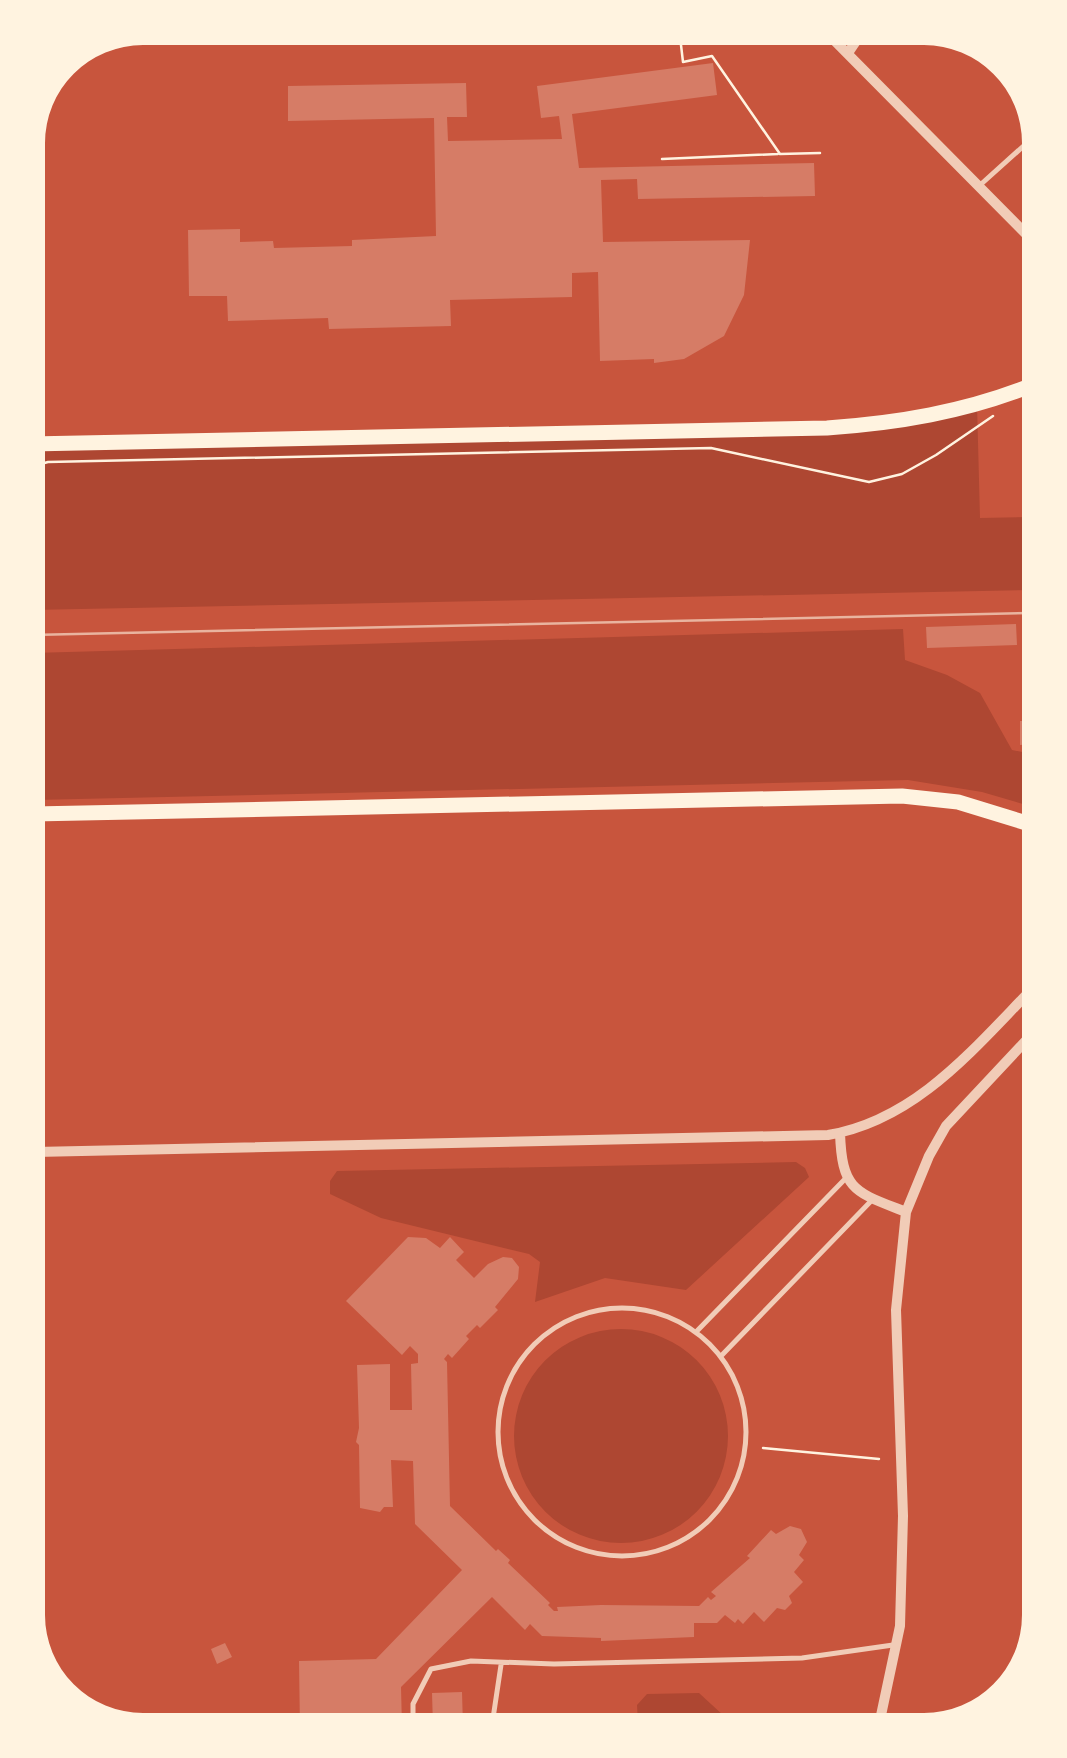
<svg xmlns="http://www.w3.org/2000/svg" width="1067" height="1758" viewBox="0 0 1067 1758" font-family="'DM Sans',sans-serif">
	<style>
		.green { fill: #ae4732 }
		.building { fill: #d67c66 }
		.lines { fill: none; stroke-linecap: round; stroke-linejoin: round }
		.path { stroke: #fff3e0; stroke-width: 2.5 }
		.service { stroke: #f1ccb7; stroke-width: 5 }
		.minor { stroke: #f1ccb7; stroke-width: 10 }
		.primary { stroke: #fff3e0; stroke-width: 15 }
		.tram { stroke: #e9b49f; stroke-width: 2.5 }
	</style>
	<rect width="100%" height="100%" fill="#c8553d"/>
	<path class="green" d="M977,404l3,114 51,-1 1,73 -1001,20 -1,-166 797,-16z
		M903,629l2,31 42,15 33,18 32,57 21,4v53l-51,-15 -74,-12 -875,20 -1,-147z
		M796,1162l9,6 4,9 -123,113 -81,-12 -70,24 5,-40 -11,-8 -148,-36 -51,-24v-13l7,-10z
		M514 1436a107 107 0 1 1 214 0a107 107 0 1 1-214 0Z
		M699,1693l25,23 1,6 -87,1 -1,-18 10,-11z
		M258,1715v14l-122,1 -38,-13z"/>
	<path class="building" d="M949,33l40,14 39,45v14z
		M713,63l4,32 -145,19 7,54 235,-5 1,33 -177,3 -1,-20 -36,1 2,62 147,-2 -6,55 -20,41 -40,23 -30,4v-4l-54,2 -2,-89 -26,1v24l-122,3 1,26 -122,3 -1,-11 -100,3 -1,-25h-38l-1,-66 52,-1v13l33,-1 1,7 78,-2v-6l84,-4 -2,-118 -146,3v-35l178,-3 1,34h-20l1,24 114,-2 -3,-23 -18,2 -4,-32z
		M1016,624l1,21 -90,3 -1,-21z
		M1020,721h13v23l-13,1z
		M408,1237l18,1 14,10 10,-11 14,15 -8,8 18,18 14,-14 15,-7 9,1 7,9 -1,12 -23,28 3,3 -18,18 -3,-3 -11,11 3,3 -17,19 -4,-4 -4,5 3,3 3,144 46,45 2,-2 12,11 -2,3 42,40 -2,2 6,6h4l-1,-4 44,-2 98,1 9,-9 3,3 5,-4 -5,-4 39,-34 -3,-2 24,-26 5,4 14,-8 11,3 6,13 -8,13 5,5 -10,12 9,10 -14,14 3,7 -7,7 -8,-2 -13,14 -10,-10 -11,12 -5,-5 -3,4 -10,-8 -8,8h-23v14l-93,4v-3l-59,-2 -12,-12 -5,6 -33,-33 -91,90 1,40 -102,1 -1,-67 77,-2 86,-89 -47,-46 -2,-63 -22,-1 2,47h-9l-4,5 -20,-4 -1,-63 -3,-3 3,-14 -2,-63 33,-1v46h22l-1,-46 7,-1v-9l-8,-8 -8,9 -56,-54z
		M225,1643l7,14 -15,7 -6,-15z
		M462,1692l1,34h-30l-1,-33z"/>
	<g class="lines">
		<path class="path" d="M679,28l4,34 29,-6 68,98 40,-1
			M662,159l116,-5
			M30,467l18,-5 663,-14 158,34 33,-8 34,-19 57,-39
			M763,1448l116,11"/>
		<path class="service" d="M979,186l49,-44
			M498 1432a124 124 0 1 1 248 0a124 124 0 1 1-248 0Z
			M696,1332l150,-154
			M722,1355l151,-156
			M492,1725l9,-60
			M413,1727v-23l18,-35 40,-8 83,3 248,-6 91,-13"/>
		<path class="minor" d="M822,28l207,209
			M848,53l17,-25
			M840,1133c2,58 15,59 66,79
			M35,1152l793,-17c89,-15 147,-88 207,-149
			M880,1720l20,-94 3,-110 -7,-206 10,-98 23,-56 17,-30 89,-95"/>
		<path class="primary" d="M30,444l797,-16c71,-5 137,-16 203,-42
			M33,814l869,-18 56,6 75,23"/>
		<path class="tram" d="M31,635l1001,-22"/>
	</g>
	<path d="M0 0H1067V1758H0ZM143 45H924A98 98 0 0 1 1022 143V1615A98 98 0 0 1 924 1713H143A98 98 0 0 1 45 1615V143A98 98 0 0 1 143 45Z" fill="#fff3e0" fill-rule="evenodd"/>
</svg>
